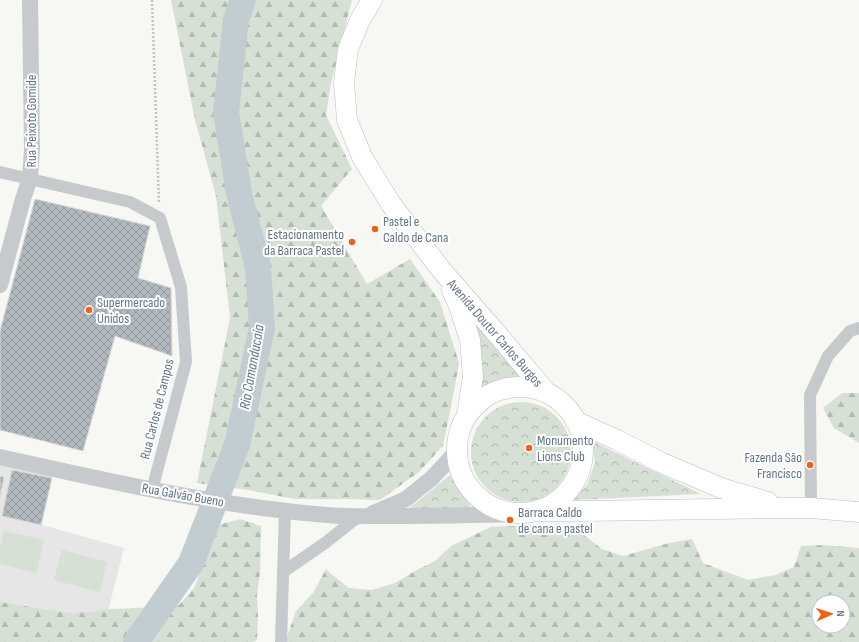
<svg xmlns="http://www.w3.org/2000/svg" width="859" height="642" viewBox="0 0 859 642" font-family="'Sofia Sans Condensed',sans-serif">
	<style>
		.built { fill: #e5e6e5 }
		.grass { fill: #d7e0d4 }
		.forest { fill: url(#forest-firs); fill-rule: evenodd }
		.park { fill: url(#park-crowns) }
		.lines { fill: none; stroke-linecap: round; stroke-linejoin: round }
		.river { stroke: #c2cdd2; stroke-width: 26 }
		.building { fill: url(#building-cross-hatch); stroke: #d8d9d6 }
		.primary-casing { stroke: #bbbec2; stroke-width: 21 }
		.path { stroke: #c2c3c5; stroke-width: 2.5; stroke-dasharray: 2 2; stroke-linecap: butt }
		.minor { stroke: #c6cacd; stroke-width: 12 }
		.tertiary { stroke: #c6cacd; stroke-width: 16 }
		.primary { stroke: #fff; stroke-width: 20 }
		.poi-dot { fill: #f26018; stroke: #fff; stroke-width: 1.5 }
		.labels { text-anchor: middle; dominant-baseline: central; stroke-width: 4; stroke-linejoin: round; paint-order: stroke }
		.street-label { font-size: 14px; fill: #637487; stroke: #fff }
		.poi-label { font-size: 14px; fill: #637487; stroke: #fff; text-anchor: start }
		.water-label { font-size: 15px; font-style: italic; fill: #5f7683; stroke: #fff }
	</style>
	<defs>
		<pattern id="forest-firs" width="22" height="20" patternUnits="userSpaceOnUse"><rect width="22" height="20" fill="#d7e0d4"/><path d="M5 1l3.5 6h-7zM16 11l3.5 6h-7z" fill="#b2bab2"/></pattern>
		<pattern id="park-crowns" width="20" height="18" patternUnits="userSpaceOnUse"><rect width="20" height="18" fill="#d7e0d4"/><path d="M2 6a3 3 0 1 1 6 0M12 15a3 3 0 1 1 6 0" fill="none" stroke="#b2bab2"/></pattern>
		<pattern id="building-cross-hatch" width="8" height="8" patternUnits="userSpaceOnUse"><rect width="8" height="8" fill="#b1b9be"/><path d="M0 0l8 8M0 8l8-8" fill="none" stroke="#949ba0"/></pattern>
	</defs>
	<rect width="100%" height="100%" fill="#f7f7f4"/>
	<path class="built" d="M0,457l53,12 -11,56 82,23 -19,75 -105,19z"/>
	<path class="grass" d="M4,531l40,9 -8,33 -36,-9v-15z
		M62,550l45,12 -7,30 -46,-12z"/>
	<path class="forest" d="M171,0h181l-21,83 -5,32 26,54 -31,37 46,78 43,-25 30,43 19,61 -8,44 -8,39 -24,26 -39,28 -36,-1h-49l-47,-9 -51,-7 33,-165 -14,-122 -21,-76z
		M842,393h17v50l-25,-15 -11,-20z
		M240,519l21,7 -1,46 -3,22 1,23 -1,23 -5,2h-252v-40l67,11 22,-1 23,-3 45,-2 22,-2 15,-17 8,-21 6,-21 10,-21z
		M538,525l46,10 18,14 21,7 46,-13 23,-4 11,24 45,17 27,-5 19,-8 7,-21 22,-1 36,3v94h-574l11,-31 17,-18 13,-24 5,5 18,14 23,2 23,-7 20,-12 20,-10 16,-15 40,-19zM819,602h24v24h-24z"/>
	<path class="park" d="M476,322l50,54 -25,3 -18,12z
		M471 452a50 50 0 1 1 100 0a50 50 0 1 1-100 0Z
		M592,441l109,53 -128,6 14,-15 8,-22z
		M450,475l21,32 -64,3z"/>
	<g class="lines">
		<path class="river" d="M136,642l55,-79 46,-118 25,-117 -4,-61 -19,-74 -13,-81 10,-92 7,-20"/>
	</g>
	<path class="building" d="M35,199l115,27 -12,52 33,10 1,68 -57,-20 -32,115 -83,-21v-99z
		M12,470l40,8 -11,47 -39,-9z
		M0,476l4,1 -4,20z"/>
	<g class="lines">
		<g class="primary-casing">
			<path id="primary" d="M372,0l-12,20 -12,29 -4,34 3,37 15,37 29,47 52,68 49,56 55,65
				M452,290l7,16 11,34 3,36 -6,40
				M457 450a63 63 0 1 1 126 0a63 63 0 1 1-126 0Z
				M575,421l42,19 43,22 61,26 47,14
				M540,511h44l203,-3h24l48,4"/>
		</g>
		<path class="path" d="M152,0l7,203"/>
		<path class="minor" d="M0,172l130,30 30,16 21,69 5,75 -34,128
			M811,508l-1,-113 18,-39 22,-25 9,-3
			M283,572l42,-29 34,-27
			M281,642l4,-131"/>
		<path class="tertiary" d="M0,285l23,-86 7,-21 2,-29 -2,-149
			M0,457c108,24 216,49 327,58 18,2 36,1 54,1 45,0 90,-1 136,-2
			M373,513l33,-14 26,-21 25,-27"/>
		<use href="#primary" class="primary"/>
	</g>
	<g class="poi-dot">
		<circle cx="375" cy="229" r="4"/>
		<circle cx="352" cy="242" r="4"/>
		<circle cx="89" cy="310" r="4"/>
		<circle cx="529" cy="448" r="4"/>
		<circle cx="810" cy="465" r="4"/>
		<circle cx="510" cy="520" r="4"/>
	</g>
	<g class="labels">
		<g class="street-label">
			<text transform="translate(31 121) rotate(-90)">Rua Peixoto Gomide</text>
			<text transform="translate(495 333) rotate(49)">Avenida Doutor Carlos Burgos</text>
			<text transform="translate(157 409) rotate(-76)">Rua Carlos de Campos</text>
			<text transform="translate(183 495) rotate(10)">Rua Galvão Bueno</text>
		</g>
		<g class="poi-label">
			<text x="383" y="221">Pastel e<tspan x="383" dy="16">Caldo de Cana</tspan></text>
			<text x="344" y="234" text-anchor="end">Estacionamento<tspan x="344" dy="16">da Barraca Pastel</tspan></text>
			<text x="97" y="302">Supermercado<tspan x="97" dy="16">Unidos</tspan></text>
			<text x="537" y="440">Monumento<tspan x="537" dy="16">Lions Club</tspan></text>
			<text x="802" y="457" text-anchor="end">Fazenda São<tspan x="802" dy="16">Francisco</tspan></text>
			<text x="518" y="512">Barraca Caldo<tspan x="518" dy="16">de cana e pastel</tspan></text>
		</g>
		<g class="water-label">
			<text transform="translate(252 367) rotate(-80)">Rio Camanducaia</text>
		</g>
	</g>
	<g transform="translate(831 614) rotate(87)"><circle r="19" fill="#ffffff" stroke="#c1c7cf"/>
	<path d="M0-3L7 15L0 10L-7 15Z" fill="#f26018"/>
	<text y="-6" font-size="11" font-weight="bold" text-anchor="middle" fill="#637487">N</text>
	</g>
</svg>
